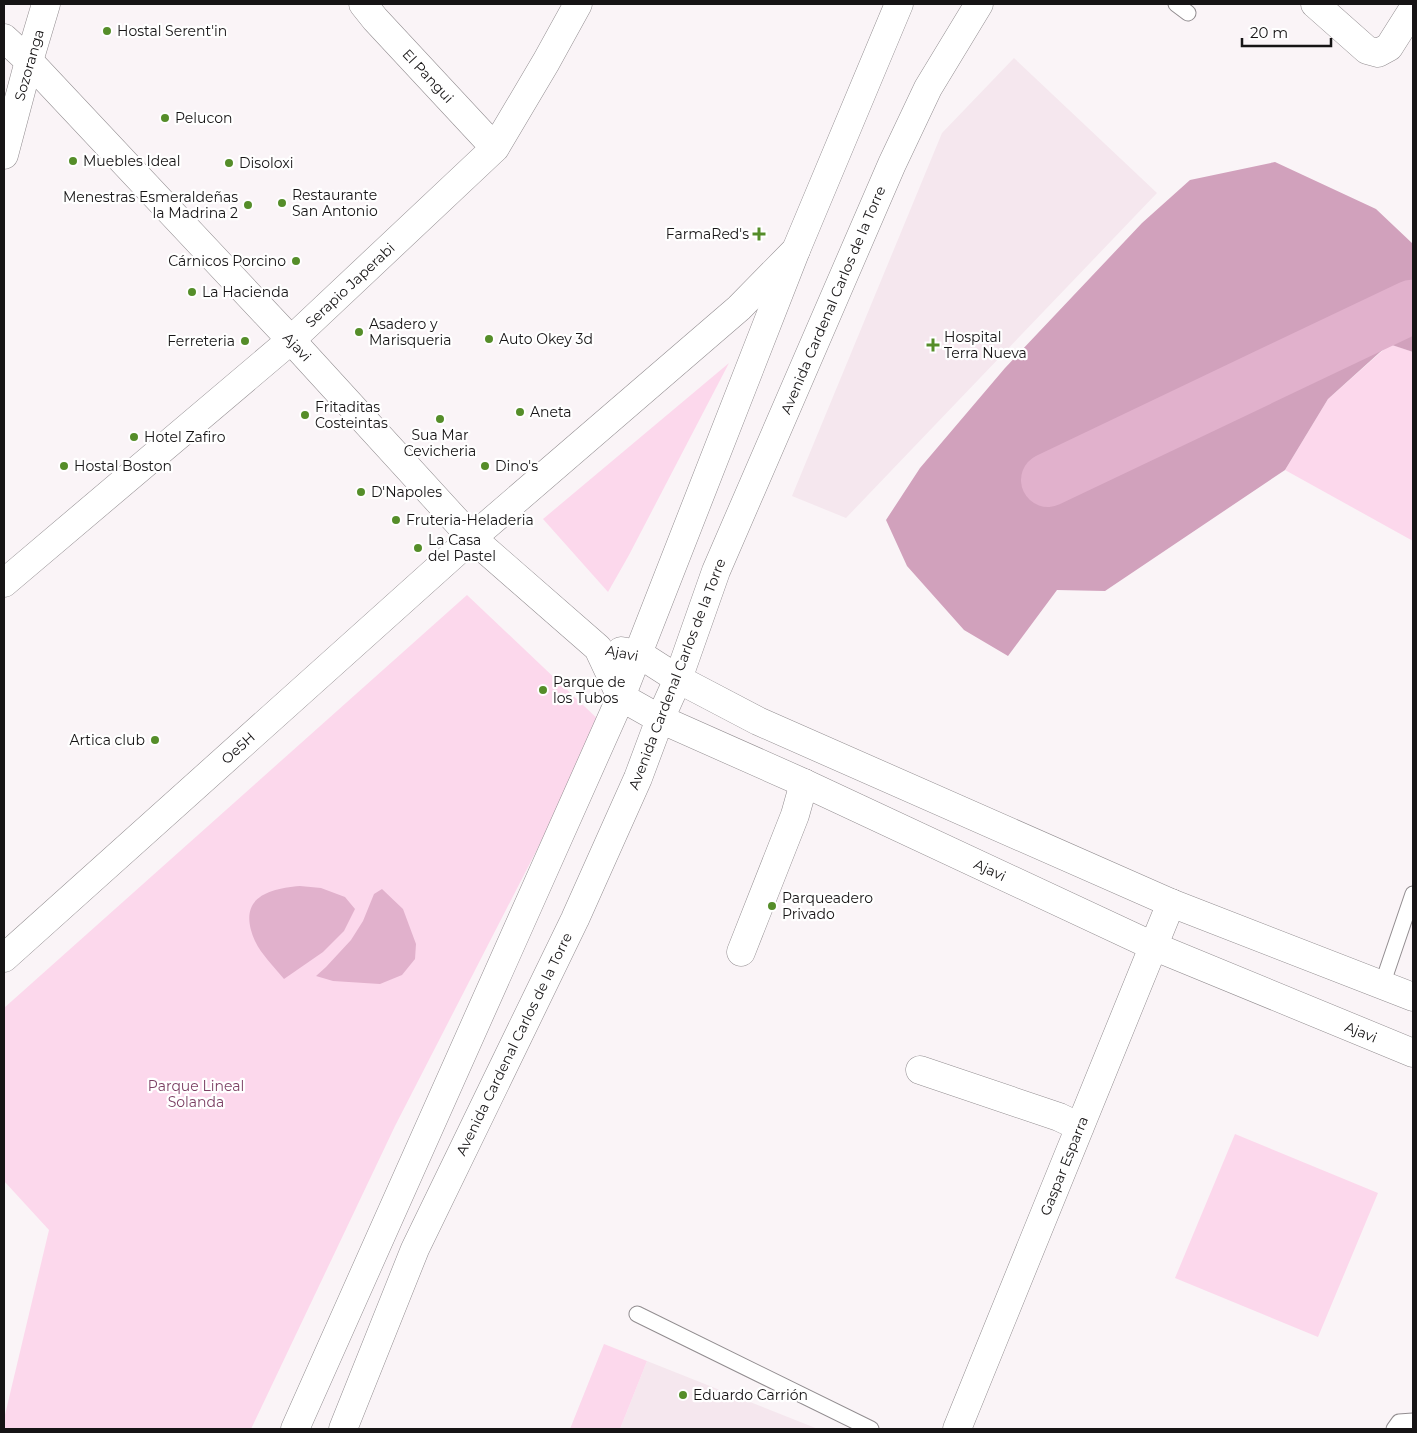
<svg xmlns="http://www.w3.org/2000/svg" width="1417" height="1433" viewBox="0 0 1417 1433" font-family="Montserrat,sans-serif">
	<style>
		.built { fill: #f5e7ee }
		.green { fill: #fcd8ec }
		.forest { fill: #d1a1bc }
		.water { fill: #e1b1cc }
		.lines { fill: none; stroke-linecap: round; stroke-linejoin: round }
		.river { stroke: #e1b1cc; stroke-width: 54 }
		.lane-casing { stroke: #928d90; stroke-width: 17 }
		.street-casing { stroke: #928d90; stroke-width: 29 }
		.secondary-casing { stroke: #928d90; stroke-width: 29 }
		.lane { stroke: #fff; stroke-width: 15 }
		.street { stroke: #fff; stroke-width: 28 }
		.secondary { stroke: #fff; stroke-width: 28 }
		.poi-dot { fill: #558d29; stroke: #fff; stroke-width: 2 }
		.labels { text-anchor: middle; dominant-baseline: central; stroke-width: 4.5; stroke-linejoin: round; paint-order: stroke }
		.poi-label { font-size: 14px; fill: #161415; stroke: #fff; text-anchor: start }
		.street-label { font-size: 14px; fill: #161415; stroke: #fff }
		.park-label { font-size: 14px; fill: #7b3f63; stroke: #fff }
	</style>
	<rect width="100%" height="100%" fill="#faf4f7"/>
	<path class="built" d="M1014,58l143,135 -311,325 -54,-22 150,-363z
		M647,1361l171,68h-198z"/>
	<path class="green" d="M1390,344l23,8v189l-128,-71 43,-71z
		M729,363l-100,192 -21,37 -65,-73z
		M467,595l135,128 -207,403 -144,303h-247v-10l45,-189 -45,-49v-173z
		M1235,1134l143,59 -60,144 -143,-59z
		M604,1344l43,17 -27,68h-50z"/>
	<path class="forest" d="M1275,162l101,47 37,35v108l-24,-8 -61,55 -43,71 -180,121 -48,-1 -49,66 -44,-26 -57,-64 -21,-46 34,-52 85,-100 137,-145 48,-43z"/>
	<path class="water" d="M300,886l21,2 24,9 10,12 -11,22 -21,21 -39,27c-9,-11 -23,-25 -29,-38 -18,-41 9,-52 45,-55z
		M382,889l21,20 13,35 -1,15 -13,16 -22,9 -47,-3 -17,-5 10,-9 25,-27 12,-19 11,-27z"/>
	<g class="lines">
		<path class="river" d="M1048,480l363,-173 2,1"/>
		<g class="lane-casing">
			<path id="lane" d="M1176,4l12,9
				M1382,985l31,-91
				M637,1314l234,115
				M1394,1429l5,-7 14,-1"/>
		</g>
		<g class="street-casing">
			<path id="street" d="M363,4l12,15 120,129
				M1315,4l52,46 11,3 11,-6 24,-38
				M4,155l25,-94 17,-57
				M4,583l287,-243 204,-192 51,-86 32,-58
				M741,952l54,-137 9,-32
				M4,958l468,-420 267,-230 57,-58
				M920,1070l139,47 21,10
				M957,1429l214,-526"/>
		</g>
		<g class="secondary-casing">
			<path id="secondary" d="M4,38l25,23 262,279 181,198 126,110 23,49 39,22 144,64 349,163 260,107
				M621,651l18,3 39,25 80,42 413,182 242,94
				M295,1429l326,-732 175,-447 103,-246
				M343,1429l72,-180 160,-330 63,-141 22,-59 18,-40 38,-108 176,-407 36,-76 51,-84"/>
		</g>
		<use href="#lane" class="lane"/>
		<use href="#street" class="street"/>
		<use href="#secondary" class="secondary"/>
	</g>
	<g class="poi-dot">
		<circle cx="107" cy="31" r="5"/>
		<circle cx="165" cy="118" r="5"/>
		<circle cx="73" cy="161" r="5"/>
		<circle cx="229" cy="163" r="5"/>
		<circle cx="282" cy="203" r="5"/>
		<circle cx="248" cy="205" r="5"/>
		<path d="M756.5 226.5h5v5h5v5h-5v5h-5v-5h-5v-5h5z"/>
		<circle cx="296" cy="261" r="5"/>
		<circle cx="192" cy="292" r="5"/>
		<circle cx="359" cy="332" r="5"/>
		<circle cx="489" cy="339" r="5"/>
		<circle cx="245" cy="341" r="5"/>
		<path d="M930.5 337.5h5v5h5v5h-5v5h-5v-5h-5v-5h5z"/>
		<circle cx="520" cy="412" r="5"/>
		<circle cx="305" cy="415" r="5"/>
		<circle cx="440" cy="419" r="5"/>
		<circle cx="134" cy="437" r="5"/>
		<circle cx="64" cy="466" r="5"/>
		<circle cx="485" cy="466" r="5"/>
		<circle cx="361" cy="492" r="5"/>
		<circle cx="396" cy="520" r="5"/>
		<circle cx="418" cy="548" r="5"/>
		<circle cx="543" cy="690" r="5"/>
		<circle cx="155" cy="740" r="5"/>
		<circle cx="772" cy="906" r="5"/>
		<circle cx="683" cy="1395" r="5"/>
	</g>
	<g class="labels">
		<g class="poi-label">
			<text x="117" y="31">Hostal Serent'in</text>
			<text x="175" y="118">Pelucon</text>
			<text x="83" y="161">Muebles Ideal</text>
			<text x="239" y="163">Disoloxi</text>
			<text x="292" y="195">Restaurante<tspan x="292" dy="16">San Antonio</tspan></text>
			<text x="238" y="197" text-anchor="end">Menestras Esmeraldeñas<tspan x="238" dy="16">la Madrina 2</tspan></text>
			<text x="749" y="234" text-anchor="end">FarmaRed's</text>
			<text x="286" y="261" text-anchor="end">Cárnicos Porcino</text>
			<text x="202" y="292">La Hacienda</text>
			<text x="369" y="324">Asadero y<tspan x="369" dy="16">Marisqueria</tspan></text>
			<text x="944" y="337">Hospital<tspan x="944" dy="16">Terra Nueva</tspan></text>
			<text x="499" y="339">Auto Okey 3d</text>
			<text x="235" y="341" text-anchor="end">Ferreteria</text>
			<text x="315" y="407">Fritaditas<tspan x="315" dy="16">Costeintas</tspan></text>
			<text x="530" y="412">Aneta</text>
			<text x="440" y="435" text-anchor="middle">Sua Mar<tspan x="440" dy="16">Cevicheria</tspan></text>
			<text x="144" y="437">Hotel Zafiro</text>
			<text x="74" y="466">Hostal Boston</text>
			<text x="495" y="466">Dino's</text>
			<text x="371" y="492">D'Napoles</text>
			<text x="406" y="520">Fruteria-Heladeria</text>
			<text x="428" y="540">La Casa<tspan x="428" dy="16">del Pastel</tspan></text>
			<text x="553" y="682">Parque de<tspan x="553" dy="16">los Tubos</tspan></text>
			<text x="145" y="740" text-anchor="end">Artica club</text>
			<text x="782" y="898">Parqueadero<tspan x="782" dy="16">Privado</tspan></text>
			<text x="693" y="1395">Eduardo Carrión</text>
		</g>
		<g class="street-label">
			<text transform="translate(29 65) rotate(-74)">Sozoranga</text>
			<text transform="translate(428 76) rotate(47)">El Pangui</text>
			<text transform="translate(350 285) rotate(-43)">Serapio Japerabi</text>
			<text transform="translate(833 300) rotate(-67)">Avenida Cardenal Carlos de la Torre</text>
			<text transform="translate(297 347) rotate(47)">Ajavi</text>
			<text transform="translate(622 653) rotate(11)">Ajavi</text>
			<text transform="translate(677 674) rotate(-69)">Avenida Cardenal Carlos de la Torre</text>
			<text transform="translate(238 748) rotate(-42)">Oe5H</text>
			<text transform="translate(990 870) rotate(25)">Ajavi</text>
			<text transform="translate(1361 1032) rotate(22)">Ajavi</text>
			<text transform="translate(514 1044) rotate(-64)">Avenida Cardenal Carlos de la Torre</text>
			<text transform="translate(1064 1166) rotate(-68)">Gaspar Esparra</text>
		</g>
		<g class="park-label">
			<text x="196" y="1086">Parque Lineal<tspan x="196" dy="16">Solanda</tspan></text>
		</g>
	</g>
	<rect width="1417" height="1433" fill="none" stroke="#161415" stroke-width="10"/>
	<path d="M1242 38v8h89v-8" fill="none" stroke="#161415" stroke-width="2.5"/>
	<text x="1250" y="38" font-size="15" fill="#161415" stroke="#ffffff" stroke-width="4" paint-order="stroke">20 m</text>
</svg>
